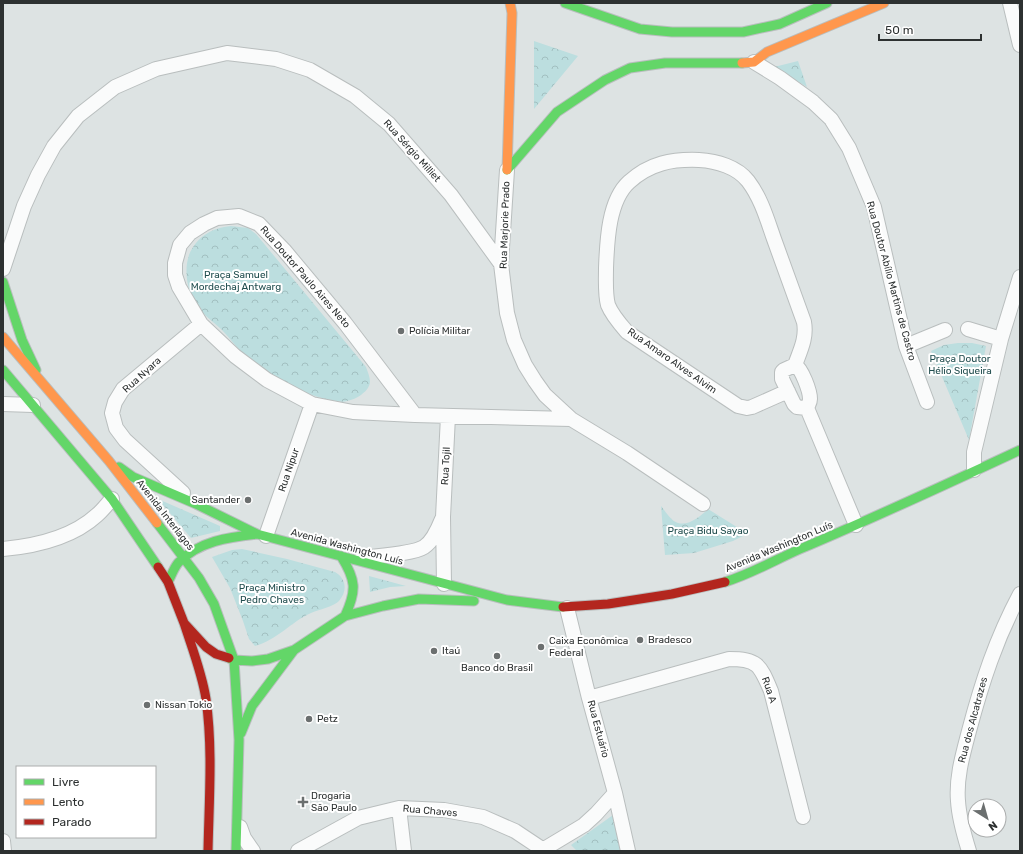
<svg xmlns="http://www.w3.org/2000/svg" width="1023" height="854" viewBox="0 0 1023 854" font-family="Rubik,sans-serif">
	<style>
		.park { fill: url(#park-crowns) }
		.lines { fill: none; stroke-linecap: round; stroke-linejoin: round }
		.street-casing { stroke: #b9bebe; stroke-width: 16 }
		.fast-casing { stroke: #b9bebe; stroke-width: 11 }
		.slow-casing { stroke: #b9bebe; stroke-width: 11 }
		.jam-casing { stroke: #b9bebe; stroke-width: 11 }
		.street { stroke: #fafbfb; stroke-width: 14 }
		.fast { stroke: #63d668; stroke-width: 9 }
		.slow { stroke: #ff974d; stroke-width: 9 }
		.jam { stroke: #b3261e; stroke-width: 9 }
		.poi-dot { fill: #6b6f6f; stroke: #fff; stroke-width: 1.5 }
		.labels { text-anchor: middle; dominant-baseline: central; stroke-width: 4; stroke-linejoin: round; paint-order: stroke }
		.street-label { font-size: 10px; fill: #2d3131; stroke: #fff }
		.park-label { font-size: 10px; fill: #224e4f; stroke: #fff }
		.poi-label { font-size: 10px; fill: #2d3131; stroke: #fff; text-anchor: start }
	</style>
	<defs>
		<pattern id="park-crowns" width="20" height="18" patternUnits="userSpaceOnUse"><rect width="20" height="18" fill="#bcdedf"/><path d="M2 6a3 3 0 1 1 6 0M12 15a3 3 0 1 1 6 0" fill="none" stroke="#a2bfc0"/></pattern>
	</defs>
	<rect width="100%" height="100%" fill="#dde3e3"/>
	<path class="park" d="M534,41l44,15 -44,53z
		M798,61l9,26 -33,-20z
		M231,226l17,2 8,6 110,133c5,13 7,19 -5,28 -4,3 -9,5 -14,6 -6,2 -15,-1 -21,-2 -29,-7 -60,-23 -82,-44 -8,-8 -14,-17 -22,-25 -7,-7 -16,-13 -22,-20 -12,-15 -17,-37 -11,-55 8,-19 23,-27 42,-29z
		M958,343h14l14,3 -17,94 -38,-89 13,-6z
		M158,499l62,27v5l-29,7z
		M661,506c4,5 10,15 17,17 11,3 23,-7 30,-14l32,20 9,4 -16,8 -39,12 -29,2z
		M242,549l45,10 48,13c11,6 13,19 4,29 -4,5 -21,9 -28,12 -20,9 -34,27 -56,33l-6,-7 -6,-18 -13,-33 -18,-31 20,-7z
		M369,576l37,10 -16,1 -20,5z
		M613,815l7,36h-43l-6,-6z"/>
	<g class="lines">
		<g class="street-casing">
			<path id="street" d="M1010,3l10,42
				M754,62l26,16 33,24 18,17 18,29 25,59 32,139 21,56
				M507,170l-6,94 6,49 7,27 11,25 10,16 10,14 26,24 56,34 76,51
				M239,216l20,8 25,26 61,73 70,92 -62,-3 -41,-8 -45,-24 -32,-24 -34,-32 -22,-37 -4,-12v-12l5,-18 10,-12 14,-9 13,-6z
				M3,269l21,-63 14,-31 16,-29 24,-30 37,-29 41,-18 71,-16 49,6 34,11 45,26 34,28 62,71 50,69
				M968,329l33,10
				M906,346l39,-16
				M795,365c7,4 15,26 15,34 0,4 -2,6 -3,9l-10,-1 -3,-3 -12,-25v-7l2,-2z
				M788,391l-36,16 -5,1 -9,-2 -111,-74c-7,-8 -15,-17 -19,-27 -3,-11 -2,-25 -2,-37 1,-25 2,-67 23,-86 21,-19 43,-23 70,-22 18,1 38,7 49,21 13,17 19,38 26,58 10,28 20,56 30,83 3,16 -4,29 -9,43
				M3,404l30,1
				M807,408l49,117
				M415,415l156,4
				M974,470v-18l27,-113 19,-62
				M183,493l-58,-53 -9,-12 -4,-15 3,-11 8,-13 78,-65
				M266,536l46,-132
				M3,549c33,-3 69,-11 94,-34 6,-5 10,-11 15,-16
				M362,558c14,-2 51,-4 62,-11 9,-6 14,-18 18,-28
				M444,584l-1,-67 5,-101
				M567,608l22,90 26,95 13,58
				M589,698l140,-39c29,0 31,6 42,32l32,126
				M399,808l5,43
				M240,827l4,11 9,13
				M3,841l1,10
				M544,849l40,-24 12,-11 19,-21
				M298,851l60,-33 41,-10 45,2 39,7 32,14 30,20
				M969,851c-5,-16 -10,-33 -11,-50 -2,-24 5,-47 11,-70 13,-49 27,-92 51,-137"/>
		</g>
		<g class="fast-casing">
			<path id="fast" d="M565,3l75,26 32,3h71l37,-8 47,-21
				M507,170l50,-58 48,-32 25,-12 35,-5h77
				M3,282l19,58 14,30
				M3,370l109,129 46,68
				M119,467l14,10 63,27 61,30
				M157,523l42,55 15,26 20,56
				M341,556c15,24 16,34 4,60
				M168,582c3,-6 6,-14 10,-19 20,-22 52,-26 79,-29l250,66 56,7
				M725,582c26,-8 50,-22 75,-33 74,-31 147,-65 220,-99
				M229,658l5,2 18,1 16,-2 26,-9 51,-34 38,-10 36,-7 55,2
				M234,660l5,80 -3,111
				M241,733l11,-27 42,-56"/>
		</g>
		<g class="slow-casing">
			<path id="slow" d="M742,63l12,-1 13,-10 117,-49
				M507,170l5,-157 -2,-10
				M3,337l106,124 48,62"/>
		</g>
		<g class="jam-casing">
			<path id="jam" d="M158,567l10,15 16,41 22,24 10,7 13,4
				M563,607l45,-3 64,-10 53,-12
				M184,623c8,25 18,50 22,76 7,50 3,102 2,152"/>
		</g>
		<use href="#street" class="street"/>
		<use href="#fast" class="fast"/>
		<use href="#slow" class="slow"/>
		<use href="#jam" class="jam"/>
	</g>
	<g class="poi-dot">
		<circle cx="401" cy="331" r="4"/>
		<circle cx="248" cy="500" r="4"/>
		<circle cx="640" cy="640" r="4"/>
		<circle cx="541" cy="647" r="4"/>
		<circle cx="434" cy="651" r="4"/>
		<circle cx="497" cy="656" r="4"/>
		<circle cx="147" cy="705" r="4"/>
		<circle cx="309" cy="719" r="4"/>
		<path d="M301 796h4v4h4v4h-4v4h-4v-4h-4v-4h4z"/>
	</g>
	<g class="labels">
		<g class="street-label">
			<text transform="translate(412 151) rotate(48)">Rua Sérgio Milliet</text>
			<text transform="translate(505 225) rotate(-88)">Rua Marjorie Prado</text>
			<text transform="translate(305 277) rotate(49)">Rua Doutor Paulo Aires Neto</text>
			<text transform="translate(891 281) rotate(75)">Rua Doutor Abílio Martins de Castro</text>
			<text transform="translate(672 361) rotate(35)">Rua Amaro Alves Alvim</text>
			<text transform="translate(142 375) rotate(-42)">Rua Nyara</text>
			<text transform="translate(446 466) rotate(-87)">Rua Tojil</text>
			<text transform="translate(289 470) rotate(-71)">Rua Nipur</text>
			<text transform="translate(165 515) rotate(52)">Avenida Interlagos</text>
			<text transform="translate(347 547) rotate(15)">Avenida Washington Luís</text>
			<text transform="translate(779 547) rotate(-23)">Avenida Washington Luís</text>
			<text transform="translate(769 690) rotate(71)">Rua A</text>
			<text transform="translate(973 720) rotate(-75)">Rua dos Alcatrazes</text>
			<text transform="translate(598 729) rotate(75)">Rua Estuário</text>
			<text transform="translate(430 811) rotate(5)">Rua Chaves</text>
		</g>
		<g class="park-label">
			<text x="236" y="275">Praça Samuel<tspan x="236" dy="12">Mordechaj Antwarg</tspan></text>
			<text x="960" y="359">Praça Doutor<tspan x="960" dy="12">Hélio Siqueira</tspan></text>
			<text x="708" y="531">Praça Bidu Sayao</text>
			<text x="272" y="588">Praça Ministro<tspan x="272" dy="12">Pedro Chaves</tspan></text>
		</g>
		<g class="poi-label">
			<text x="409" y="331">Polícia Militar</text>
			<text x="240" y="500" text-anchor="end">Santander</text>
			<text x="648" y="640">Bradesco</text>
			<text x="549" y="641">Caixa Econômica<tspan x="549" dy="12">Federal</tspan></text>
			<text x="442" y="651">Itaú</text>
			<text x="497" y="668" text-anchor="middle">Banco do Brasil</text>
			<text x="155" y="705">Nissan Tokio</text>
			<text x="317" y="719">Petz</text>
			<text x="311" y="796">Drogaria<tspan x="311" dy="12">São Paulo</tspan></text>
		</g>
	</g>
	<rect width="1023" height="854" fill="none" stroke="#2d3131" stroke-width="8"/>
	<rect x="16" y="766" width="140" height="72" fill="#ffffff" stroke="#abadad"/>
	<rect x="24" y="779" width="20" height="6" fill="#63d668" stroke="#abadad"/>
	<text x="52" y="786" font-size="12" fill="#2d3131">Livre</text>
	<rect x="24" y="799" width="20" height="6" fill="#ff974d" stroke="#abadad"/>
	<text x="52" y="806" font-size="12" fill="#2d3131">Lento</text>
	<rect x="24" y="819" width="20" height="6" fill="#b3261e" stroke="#abadad"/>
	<text x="52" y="826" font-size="12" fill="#2d3131">Parado</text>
	<g transform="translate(987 818) rotate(143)"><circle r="19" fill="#ffffff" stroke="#abadad"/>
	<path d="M0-3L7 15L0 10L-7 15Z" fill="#6b6f6f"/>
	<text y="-6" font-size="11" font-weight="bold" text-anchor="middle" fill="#2d3131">N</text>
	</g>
	<path d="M879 34v6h102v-6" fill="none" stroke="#2d3131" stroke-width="2"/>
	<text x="885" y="34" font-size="12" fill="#2d3131" stroke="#ffffff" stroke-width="3" paint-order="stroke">50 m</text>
</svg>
